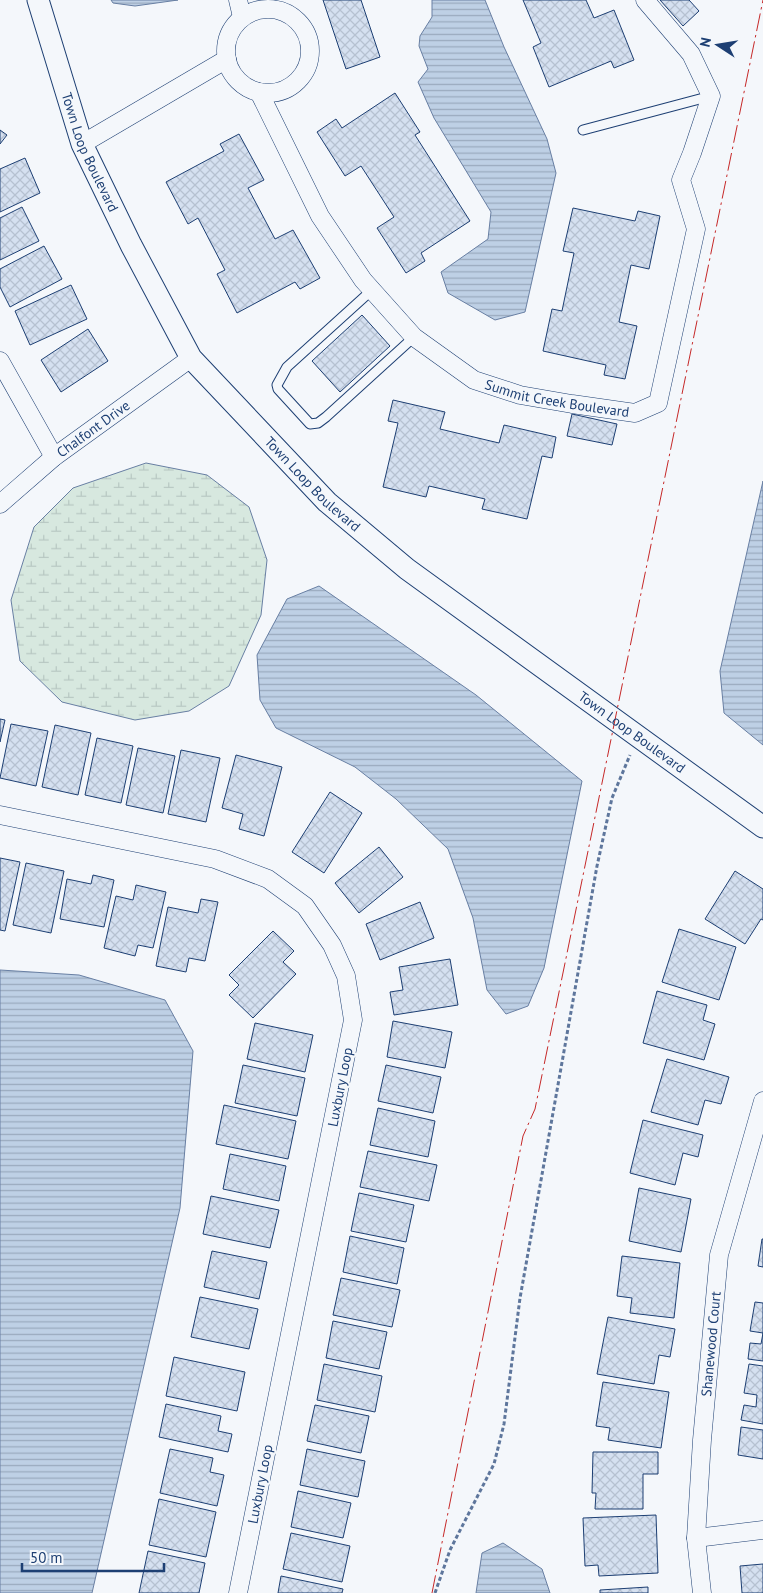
<svg xmlns="http://www.w3.org/2000/svg" width="763" height="1593" viewBox="0 0 763 1593" font-family="'PT Sans',sans-serif">
	<style>
		.wetland { fill: url(#wetland-marsh); stroke: #687fa3 }
		.water { fill: url(#water-rules); stroke: #687fa3 }
		.building { fill: url(#building-cross-hatch); stroke: #1d3f73 }
		.lines { fill: none; stroke-linecap: round; stroke-linejoin: round }
		.service-casing { stroke: #1d3f73; stroke-width: 11 }
		.minor-casing { stroke: #1d3f73; stroke-width: 19 }
		.tertiary-casing { stroke: #1d3f73; stroke-width: 23 }
		.path { stroke: #5e769c; stroke-width: 3; stroke-dasharray: 4 2.5; stroke-linecap: butt }
		.service { stroke: #f4f7fb; stroke-width: 9 }
		.minor { stroke: #f4f7fb; stroke-width: 18 }
		.tertiary { stroke: #f4f7fb; stroke-width: 21 }
		.power { stroke: #c62828; stroke-width: 1; stroke-dasharray: 18 4 2.5 4; stroke-linecap: butt }
		.labels { text-anchor: middle; dominant-baseline: central; stroke-width: 4; stroke-linejoin: round; paint-order: stroke }
		.street-label { font-size: 14px; fill: #1d3f73; stroke: #f4f7fb }
	</style>
	<defs>
		<pattern id="wetland-marsh" width="20" height="14" patternUnits="userSpaceOnUse" patternTransform="scale(1.25)"><rect width="20" height="14" fill="#d7e8df"/><path d="M1 5h8M5 5V1M11 12h8M15 12V8" fill="none" stroke="#b8c8c3"/></pattern>
		<pattern id="water-rules" width="6" height="5" patternUnits="userSpaceOnUse" patternTransform="scale(1.25)"><rect width="6" height="5" fill="#bed0e5"/><path d="M0 2.5h6" fill="none" stroke="#9aaabe"/></pattern>
		<pattern id="building-cross-hatch" width="8" height="8" patternUnits="userSpaceOnUse" patternTransform="scale(1.25)"><rect width="8" height="8" fill="#d5e0f0"/><path d="M0 0l8 8M0 8l8-8" fill="none" stroke="#b6c1d1"/></pattern>
	</defs>
	<rect width="100%" height="100%" fill="#f4f7fb"/>
	<path class="wetland" d="M146,463l61,12 42,32 18,53 -6,55 -32,71 -40,25 -54,9 -73,-18 -42,-41 -9,-61 23,-73 39,-39z"/>
	<path class="water" d="M111,0h67l-43,6 -22,-3z
		M432,0h53l19,47 43,92 9,34 -31,139 -30,8 -47,-27 -7,-21 47,-33 3,-27 -57,-94 -16,-36 10,-13 -9,-23 1,-10 12,-19z
		M763,481v264l-39,-32 -4,-42z
		M319,586l157,109 106,86 -38,187 -16,38 -22,8 -19,-24 -14,-72 -25,-69 -52,-50 -41,-32 -79,-39 -16,-28 -3,-45 30,-56z
		M0,970l79,5 86,25 28,51 -13,157 -88,385h-92z
		M503,1543l39,26 8,24h-74l6,-40z"/>
	<path class="building" d="M323,0h38l19,57 -34,12z
		M523,0h63l8,18 20,-8 20,50 -20,8 -3,-7 -62,26 -16,-40 8,-4z
		M660,0h29l10,11 -16,15z
		M395,93l25,39 -5,3 55,86 -49,32 4,8 -19,12 -29,-45 17,-11 -33,-51 -16,10 -28,-44 19,-13 6,9z
		M0,130l7,5 -7,9z
		M239,134l25,46 -16,8 27,51 18,-9 27,48 -20,11 -5,-7 -58,31 -20,-39 8,-4 -27,-52 -10,6 -22,-42 58,-31 -4,-7z
		M25,158l15,35 -40,19v-43z
		M22,207l17,34 -39,19v-42z
		M573,208l62,13 3,-10 22,5 -11,53 -18,-4 -12,57 18,4 -12,53 -21,-4 2,-10 -63,-14 9,-42 10,2 12,-58 -11,-2z
		M44,246l18,33 -52,28 -10,-20v-18z
		M71,285l16,34 -57,26 -15,-34z
		M362,315l28,31 -50,46 -28,-31z
		M88,329l20,32 -47,31 -20,-32z
		M393,400l52,12 -5,17 59,14 5,-18 52,12 -4,21 -10,-2 -15,63 -45,-10 3,-10 -56,-13 -3,11 -43,-10 15,-64 -10,-2z
		M572,414l45,10 -5,21 -45,-9z
		M0,719l5,1 -5,22z
		M11,724l37,7 -12,55 -36,-8z
		M55,725l36,8 -13,62 -36,-8z
		M97,738l36,8 -12,57 -36,-8z
		M138,748l37,8 -12,57 -37,-8z
		M181,750l39,8 -14,64 -38,-8z
		M236,755l46,12 -18,69 -25,-7 4,-15 -21,-6z
		M330,792l32,21 -38,60 -32,-21z
		M379,847l24,30 -44,36 -24,-30z
		M0,858l20,4 -15,69 -5,-1z
		M26,863l38,8 -13,62 -38,-8z
		M735,871l28,18v31l-2,-1 -16,25 -40,-25z
		M93,875l21,5 -10,47 -44,-8 7,-40 24,5z
		M136,885l30,7 -13,56 -15,-3 -3,11 -31,-8 12,-52 17,4z
		M201,899l17,3 -13,59 -16,-3 -3,14 -30,-6 12,-59 30,6z
		M420,902l14,36 -54,22 -14,-36z
		M679,929l57,18 -17,53 -57,-18z
		M273,931l21,20 -11,11 13,12 -43,44 -24,-23 10,-10 -10,-10z
		M450,959l8,46 -64,10 -4,-23 13,-2 -4,-23z
		M657,991l50,14 -4,15 12,4 -11,36 -61,-17z
		M393,1021l59,11 -7,36 -58,-11z
		M255,1023l58,12 -8,37 -58,-13z
		M667,1059l62,18 -8,27 -16,-4 -7,25 -47,-13z
		M243,1065l62,13 -8,38 -62,-13z
		M386,1065l55,12 -8,36 -55,-12z
		M224,1105l72,16 -8,38 -72,-15z
		M378,1108l57,13 -7,36 -58,-12z
		M643,1120l60,15 -5,22 -15,-4 -8,32 -45,-12z
		M368,1151l69,14 -8,36 -69,-14z
		M230,1154l56,12 -7,35 -56,-12z
		M639,1188l52,11 -10,53 -52,-11z
		M359,1193l55,12 -8,37 -55,-11z
		M211,1196l68,14 -9,38 -67,-14z
		M350,1236l54,12 -7,36 -54,-12z
		M762,1239h1v28l-5,-1z
		M212,1251l55,11 -8,37 -55,-12z
		M622,1256l58,7 -6,55 -44,-5 2,-15 -15,-2z
		M341,1278l59,12 -8,37 -59,-12z
		M200,1297l58,12 -9,40 -58,-12z
		M755,1302l8,1v58l-15,-2 2,-16 11,1 2,-11 -13,-2z
		M608,1317l67,12 -5,28 -11,-2 -5,29 -57,-10z
		M333,1321l54,11 -8,37 -53,-11z
		M174,1357l71,15 -8,39 -71,-15z
		M324,1364l58,12 -7,36 -58,-12z
		M749,1364l14,2v58l-22,-4 3,-15 12,2 1,-12 -13,-2z
		M603,1382l66,10 -8,56 -53,-8 2,-12 -14,-2z
		M166,1404l55,12 -3,15 14,3 -4,18 -69,-15z
		M315,1405l54,11 -8,37 -54,-12z
		M741,1427l22,3v29l-25,-4z
		M170,1449l43,9 -3,14 14,3 -7,31 -57,-13z
		M307,1449l58,12 -7,36 -58,-12z
		M593,1452h65v22h-15v35h-48l1,-16h-4z
		M298,1491l53,12 -8,35 -52,-11z
		M159,1499l57,13 -10,45 -57,-12z
		M656,1515l2,58 -59,3 -1,-11 -13,1 -2,-48z
		M291,1533l59,13 -8,36 -59,-13z
		M148,1551l57,12 -6,30h-60z
		M763,1564v29h-21l-2,-27z
		M281,1576l62,13 -1,4h-64z
		M648,1587v6h-48v-3z"/>
	<g class="lines">
		<g class="service-casing">
			<path id="service" d="M583,130l128,-34
				M372,290l-85,77 -10,18 1,4 32,35 8,-1 8,-6 88,-80"/>
		</g>
		<g class="minor-casing">
			<g id="minor">
				<path d="M238,0l4,17"/>
				<circle cx="268" cy="51" r="42"/>
				<path id="s1" d="M259,92l61,124 43,64 51,57 60,43 46,15 52,9 63,9 23,-10 38,-174 -15,-49 11,-27 19,-57 -20,-42 -46,-54"/>
				<path d="M82,144l145,-85"/>
				<path d="M0,361l54,96"/>
				<path id="s2" d="M0,504l54,-47 137,-99"/>
				<path d="M0,815l215,44 53,20 37,27 27,39 14,31 7,44 -115,573"/>
				<path d="M696,1538l67,-8"/>
				<path id="s3" d="M702,1593l-6,-55 6,-98 17,-185 44,-154"/>
			</g>
		</g>
		<g class="tertiary-casing">
			<g id="tertiary">
				<path id="s4" d="M38,0l44,144 49,101 60,113 136,144 80,67 356,258"/>
			</g>
		</g>
		<path class="path" d="M435,1593l15,-43 44,-86 10,-40 16,-126 77,-432 15,-68 18,-43"/>
		<use href="#service" class="service"/>
		<use href="#minor" class="minor"/>
		<use href="#tertiary" class="tertiary"/>
		<path class="power" d="M432,1593l91,-457 12,-27 228,-1109"/>
	</g>
	<g class="labels">
		<g class="street-label">
			<text stroke="none"><textPath href="#s4" startOffset="161">Town Loop Boulevard</textPath></text>
			<text stroke="none"><textPath href="#s1" startOffset="451">Summit Creek Boulevard</textPath></text>
			<text stroke="none"><textPath href="#s2" startOffset="120">Chalfont Drive</textPath></text>
			<text stroke="none"><textPath href="#s4" startOffset="566">Town Loop Boulevard</textPath></text>
			<text stroke="none"><textPath href="#s4" startOffset="971">Town Loop Boulevard</textPath></text>
			<text transform="translate(340 1087) rotate(-79)">Luxbury Loop</text>
			<text stroke="none"><textPath href="#s3" startOffset="250">Shanewood Court</textPath></text>
			<text transform="translate(260 1484) rotate(-79)">Luxbury Loop</text>
		</g>
	</g>
	<g transform="translate(718 45) rotate(282)" stroke="#f4f7fb" stroke-width="4" paint-order="stroke">
	<path d="M0-4L9 19L0 12L-9 19Z" fill="#1d3f73"/>
	<text y="-8" font-size="14" font-weight="bold" text-anchor="middle" fill="#1d3f73">N</text>
	</g>
	<path d="M22 1563v8h142v-8" fill="none" stroke="#1d3f73" stroke-width="2.5"/>
	<text x="30" y="1563" font-size="15" fill="#1d3f73" stroke="#f4f7fb" stroke-width="4" paint-order="stroke">50 m</text>
</svg>
